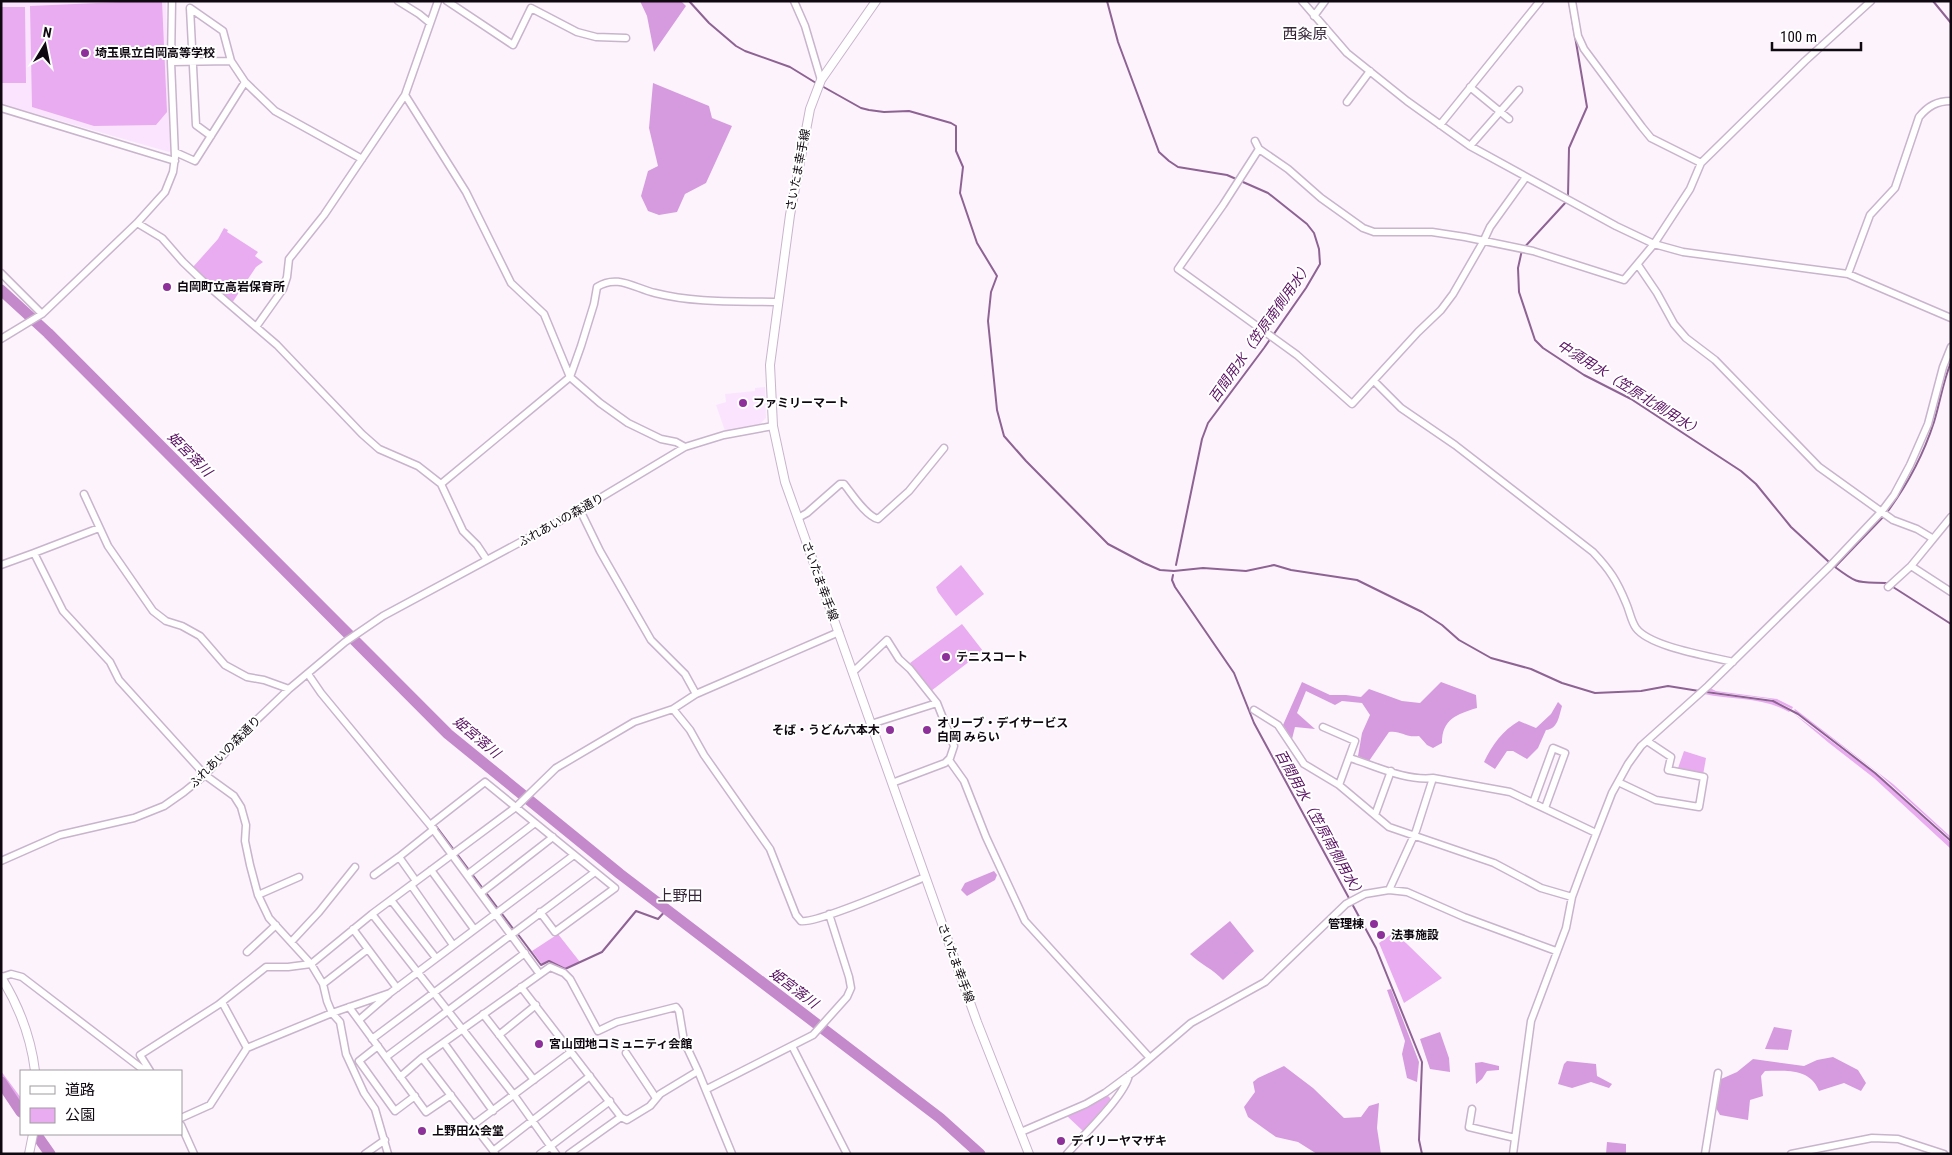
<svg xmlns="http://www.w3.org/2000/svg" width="1952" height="1155" viewBox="0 0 1952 1155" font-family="'Roboto Condensed','Noto Sans JP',sans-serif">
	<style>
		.built { fill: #fbe5fe }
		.green { fill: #e9acf0 }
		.forest { fill: #d69bde }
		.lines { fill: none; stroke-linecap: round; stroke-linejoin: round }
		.stream { stroke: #8e6293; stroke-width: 2 }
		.river { stroke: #c489cb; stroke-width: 11 }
		.minor-casing { stroke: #c9b4cc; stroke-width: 9 }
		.major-casing { stroke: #c9b4cc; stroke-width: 10 }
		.minor { stroke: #fff; stroke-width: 6 }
		.major { stroke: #fff; stroke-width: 8 }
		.poi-dot { fill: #8d309a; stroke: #fff; stroke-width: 2 }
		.labels { text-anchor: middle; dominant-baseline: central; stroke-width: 4; stroke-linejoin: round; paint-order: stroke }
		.poi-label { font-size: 12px; font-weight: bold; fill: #0f0810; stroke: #fff; text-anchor: start }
		.street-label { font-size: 12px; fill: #0f0810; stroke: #fff }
		.water-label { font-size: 14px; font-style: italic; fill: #5a1163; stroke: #fff }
		.quarter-label { font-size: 15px; fill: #362538; stroke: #fff }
	</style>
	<rect width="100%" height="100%" fill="#fcf3fd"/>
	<path class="built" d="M1,1h165l5,150 -2,1 -168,-48z
		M765,387l1,31 -6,6 -35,7 -9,-26 10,-3 -1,-8 30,-3v-3z"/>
	<path class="green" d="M142,1h20l5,111 -11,13 -62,1 -62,-19 -2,-101z
		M1,7h24l1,76h-25z
		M224,228l4,2 -1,2 31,20 -3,4 8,6 -7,5 -24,36 -39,-36 25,-28z
		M961,565l23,29 -28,22 -18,-24 -2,-5z
		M962,624l21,27 -52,40 -21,-28z
		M1710,688l6,3 61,8 16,8 -1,2 -21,-10 -64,-8z
		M1705,693l69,9 16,9 -1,1c-25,-15 -57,-12 -85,-18z
		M1795,709l98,75 58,53v2l-74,-67 -83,-62z
		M1793,713l81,60 77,70v6l-77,-71 -45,-35z
		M1684,751l22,7 -3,17 -26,-4z
		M1393,933l13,10 36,35 -38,25 -25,-60z
		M558,934l22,28 -15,7 -16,-8 -7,3 -10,-13z
		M1,1071l20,27v7l-20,-28z
		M1108,1096l2,2v2l-27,31 -16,-15 22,-9z"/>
	<path class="forest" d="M640,1h41l5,5 -32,46 -7,-36z
		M653,83l56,23 3,12 20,8 -26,57 -21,11 -8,18 -18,3 -11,-4 -7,-15 7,-25 10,-5 -9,-38z
		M1302,682l28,13h16l15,2 8,-8 33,12 18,2 21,-21 35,13 1,13c-20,6 -35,11 -35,35l-9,5 -6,-3 -8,-9c-13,2 -19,-6 -30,-4l-20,29 -11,-5 4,-23 8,-18 -8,-12 -20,-2 -7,4 -29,-14 -9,22 18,16 -20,-2 -3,12 -9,-14z
		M1558,702l4,4c-3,10 -4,23 -16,24l-8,18 -11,11 -14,-8h-6l-12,18 -11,-7c8,-17 19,-32 35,-41l17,7 15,-14z
		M994,871l3,4 -2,5 -28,16 -6,-6 4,-7z
		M1230,921l24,30 -31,29c-10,-11 -23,-16 -33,-26z
		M1391,989l28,73 -2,20 -10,-4 -5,-24 3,-13 -18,-51z
		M1774,1027l18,3 -4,20 -23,-1z
		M1440,1032l9,26 1,14 -20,-3 -10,-30z
		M1833,1057l25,13 8,13 -5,8 -17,-8 -25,8c-9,-23 -33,-20 -54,-20l-4,5 2,20 -13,4 -2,20 -28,-5 -4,-7 5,-29 16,-7 16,-13 51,7 13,-6z
		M1567,1061l29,3 1,12 15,8 -3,4 -18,-6 -19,6 -14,-4 6,-20z
		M1482,1062l17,4v4l-12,1 -5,8 -6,5 -1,-21z
		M1284,1066l29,22 31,30 17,-1 8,-11 10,-3 -2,25 4,26h-64l-19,-12 -22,-5 -28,-20 -4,-10 11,-15 -2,-10 5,-4z
		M1607,1142l19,2v10h-20z"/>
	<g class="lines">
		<path class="stream" d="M689,1l20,22 27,23 9,5 45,16 26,16
			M1107,1l11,41 41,110 10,9 9,6 49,8 41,18 39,31 7,9 5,16 1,15 -14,24 -42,60 -56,75 -6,16 -26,126
			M1933,1l18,22
			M820,85l41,23 8,2 15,2 25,-1 42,12 5,3v25l7,16 -3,26 17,50 20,33 -6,16 -3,29 9,89 7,26 22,25 82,83 36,19 16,7 14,1 29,-3 43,3 28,-6 17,5 66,10 65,32 20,13 17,15 32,18 40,11 31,14 33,10 46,-2 27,-5 31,5
			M1568,196l1,-48 18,-41 -18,-106
			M1566,202l-44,48 -4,18 1,24 16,48 8,8 41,27 47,24 110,72 15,13 35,43 38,35
			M1888,511c19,-26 36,-58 46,-89 6,-20 9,-40 17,-60
			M1883,517l-48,50c24,18 22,15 51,16
			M1173,575l-1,5 3,7 59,86 20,50 122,225 46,114 -3,78 3,14
			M1893,587l58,37
			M1706,692l67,9 25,13 77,59 76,68
			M436,826l18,24
			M457,854l57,76
			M517,933l24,32 8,-4 16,8 37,-17 34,-41 22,8 9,-10"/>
		<path class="river" d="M1,290l47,43 400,401 172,140 320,244 40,36
			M1,1082l20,30
			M36,1134l14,20"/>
		<g class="minor-casing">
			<path id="minor" d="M398,1l21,13 11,9
				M447,1l66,44 18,-37 46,24 19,5 30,1
				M794,1l11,25 16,54
				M1302,1l45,52 60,48 63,45 146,80 38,18 29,8 165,22 103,44
				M1572,1l6,35 6,13 58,78 9,11 50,25
				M190,8l33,23 8,30 14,21 30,29 87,48
				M190,8l6,117 15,11
				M1314,16l11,-15
				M171,62l60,-1
				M1470,87l39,32
				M405,95l61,97 45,91 33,31 26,63 30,26 28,20 33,16 15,3 9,5
				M1347,102l23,-31
				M1,108l174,53
				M1440,125l100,-124
				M1255,141l4,8
				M1470,146l49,-56
				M175,152l20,9 50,-79
				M1526,177l-36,50 -7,15 -30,52 -12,16 -23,22 -66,72 -55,-49 -119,-86 45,-64 36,-56 29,20 33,29 42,30 11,4h58l33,5 68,14 91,29 30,-36 36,-55 11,-26 104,-102 66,-60
				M137,223l25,15 21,24 24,23 70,60 85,89 17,15 39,17 23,18 22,47 14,14 10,15
				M1638,265l19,28 17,31 12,14 29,22 104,107 74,53 24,9 15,9
				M1,273l41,41
				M1848,274l22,-59 25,-27 24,-71c9,-11 18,-16 32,-16
				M256,327l27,-38 4,-12 2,-18 35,-44 81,-120 33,-94
				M1,339l41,-25 95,-91 28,-31 8,-20 2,-15 -4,-95 1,-61
				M1374,381l27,27 54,37 138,107c17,18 24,29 33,51 4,9 5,18 10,25 14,19 73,28 97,34
				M441,484l129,-107 11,-31 13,-42 3,-17c20,-13 37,1 58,6 39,10 82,8 122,9
				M84,494l24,52 45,65 13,10 16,5 18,10 25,29 22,12 17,3 25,9
				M580,510l20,41 51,89 34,34 11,20
				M798,518l9,-5 33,-29h4c8,10 22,32 34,35l31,-28 35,-43
				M34,553l65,-25
				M1,565l33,-12 29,58 47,51 9,18 86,95 29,21 7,11 5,18 -1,16 5,24 8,30 11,23 42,46 12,20 4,17 5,12 8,9 6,32 18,39 11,16 13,45
				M1911,566l40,26
				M1888,587l23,-21 40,-49
				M853,672l34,-32 12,19 11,10 27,34 17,43 -4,12 -5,5 -53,20
				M308,674l13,19 109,132 109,148
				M673,709l17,21 14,25 66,94 26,66 5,6c15,3 104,-36 124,-44
				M1254,710l24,15 26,39 35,21 50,42 105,36 47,25 31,9
				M871,724l66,-21
				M1323,727l32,14 -16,44
				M1350,758c26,8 55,23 83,20
				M949,760l15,21 22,56 39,84 125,137
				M1618,782l38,18 43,7 5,-30 -36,-7 3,-13 -24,-16
				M1533,803l20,-55 12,5 -20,55
				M1375,815l16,-44
				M430,825l55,-43 130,106 -60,44 -15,-20
				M1,861l59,-26 74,-17 30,-12 20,-14 21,-17 39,-43 45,-43 56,-47 38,-26 197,-106 105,-63 39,-12 49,-9
				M431,870l43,59
				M374,875l25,-18
				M467,875l68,-52
				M416,881l-17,-24 35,-28
				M411,885l42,60
				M1389,890l27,-59 17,-53 77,14 86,41
				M481,893l72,-56
				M258,895l41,-18
				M391,900l45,58
				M372,914l142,181 42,59
				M353,929l44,59
				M292,941l27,-29 36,-45
				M247,952l29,-27
				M2,977l9,-3 11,3 123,94
				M323,984l45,-35
				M521,987l100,130 6,3 23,-14 10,-12 38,-23 34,83
				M222,1002l25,46
				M349,1007l77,105 25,-17
				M483,1014l51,66
				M359,1020l30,-26
				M499,1035l37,-30
				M372,1039l223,-167
				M444,1043l49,68
				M378,1046l-19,15 36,50 20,-15
				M792,1046l55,108
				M626,1053l30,45
				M386,1057l139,-104
				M422,1058l73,95
				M150,1071l-10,-16 78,-50 48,-38h22l23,-3 61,-50 144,-107 40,-39 78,-46 39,-13 23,-15 143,-62
				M400,1077l22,-19 128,-91 14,6 6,6 28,52 19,-9 59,-15 3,4 5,30 14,30
				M707,1089l106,-54 34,-38 4,-9 -2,-11 -20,-63
				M1472,1109l-3,18 46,11
				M181,1118l29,-13 37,-57 85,-35 58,-20 184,-138
				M181,1125l13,29
				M473,1125l98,-73
				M1021,1132l65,-28 19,-11 31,-23 55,-47 74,-41 81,-78 19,-10 24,-4 18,2 57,25 92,34
				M493,1151l97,-75
				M365,1154l20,-14
				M540,1154l70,-53
				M569,1154l52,-37
				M1067,1154c15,-18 58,-58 62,-79
				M1513,1154l18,-133 35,-93 6,-31 10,-27 30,-77 16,-29 13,-18 67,-60 122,-120 52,-55 12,-16 16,-30 18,-41 15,-57 8,-20
				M1705,1154l13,-81
				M1791,1154l81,-16 26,1 46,15"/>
		</g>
		<g class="major-casing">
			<path id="major" d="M876,1l-55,79 -11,29 -20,106 -20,150 3,61 12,56 192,540 52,132
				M1,977c18,29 30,61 34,94
				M29,1154l4,-20"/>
		</g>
		<use href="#minor" class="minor"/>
		<use href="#major" class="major"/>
	</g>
	<g class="poi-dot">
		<circle cx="85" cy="53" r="5"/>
		<circle cx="167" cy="287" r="5"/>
		<circle cx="743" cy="403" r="5"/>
		<circle cx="946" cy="657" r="5"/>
		<circle cx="890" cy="730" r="5"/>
		<circle cx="927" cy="730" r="5"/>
		<circle cx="1374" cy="924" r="5"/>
		<circle cx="1381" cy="935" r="5"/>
		<circle cx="539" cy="1044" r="5"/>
		<circle cx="422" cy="1131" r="5"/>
		<circle cx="1061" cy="1141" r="5"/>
	</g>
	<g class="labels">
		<g class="poi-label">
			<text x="95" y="53">埼玉県立白岡高等学校</text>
			<text x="177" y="287">白岡町立高岩保育所</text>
			<text x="753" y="403">ファミリーマート</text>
			<text x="956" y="657">テニスコート</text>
			<text x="937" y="723">オリーブ・デイサービス<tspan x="937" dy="14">白岡 みらい</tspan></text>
			<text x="880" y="730" text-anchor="end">そば・うどん六本木</text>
			<text x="1364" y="924" text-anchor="end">管理棟</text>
			<text x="1391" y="935">法事施設</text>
			<text x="549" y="1044">宮山団地コミュニティ会館</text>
			<text x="432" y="1131">上野田公会堂</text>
			<text x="1071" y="1141">デイリーヤマザキ</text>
		</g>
		<g class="street-label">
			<text transform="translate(798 170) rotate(-79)">さいたま幸手線</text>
			<text transform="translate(561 520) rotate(-29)">ふれあいの森通り</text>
			<text transform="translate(820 581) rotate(70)">さいたま幸手線</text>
			<text transform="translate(225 752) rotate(-45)">ふれあいの森通り</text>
			<text transform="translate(956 963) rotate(70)">さいたま幸手線</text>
		</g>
		<g class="water-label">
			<text transform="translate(1260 332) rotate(-55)">百間用水（笠原南側用水）</text>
			<text transform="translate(1630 388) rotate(32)">中須用水（笠原北側用水）</text>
			<text transform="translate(190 454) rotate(45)">姫宮落川</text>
			<text transform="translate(477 737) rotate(40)">姫宮落川</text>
			<text transform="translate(1320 824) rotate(61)">百間用水（笠原南側用水）</text>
			<text transform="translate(794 988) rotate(37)">姫宮落川</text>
		</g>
		<g class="quarter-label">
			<text x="1305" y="34">西粂原</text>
			<text x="680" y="896">上野田</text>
		</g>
	</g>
	<rect width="1952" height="1155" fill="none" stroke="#0f0810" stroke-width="5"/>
	<rect x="20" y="1070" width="162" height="65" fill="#ffffff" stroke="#9f9c9f"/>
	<rect x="30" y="1086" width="25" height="8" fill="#ffffff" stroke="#9f9c9f"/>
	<text x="65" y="1095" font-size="15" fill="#0f0810">道路</text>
	<rect x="30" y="1108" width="25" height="15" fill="#e9acf0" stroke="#9f9c9f"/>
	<text x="65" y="1120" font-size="15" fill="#0f0810">公園</text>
	<g transform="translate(45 45) rotate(10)" stroke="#ffffff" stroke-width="4" paint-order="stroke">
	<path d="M0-4L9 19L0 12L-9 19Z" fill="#0f0810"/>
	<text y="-8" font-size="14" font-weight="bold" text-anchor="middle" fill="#0f0810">N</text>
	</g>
	<path d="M1772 42v8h89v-8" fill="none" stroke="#0f0810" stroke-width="2.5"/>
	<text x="1780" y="42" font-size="15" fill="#0f0810" stroke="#ffffff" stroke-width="4" paint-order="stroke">100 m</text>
</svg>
